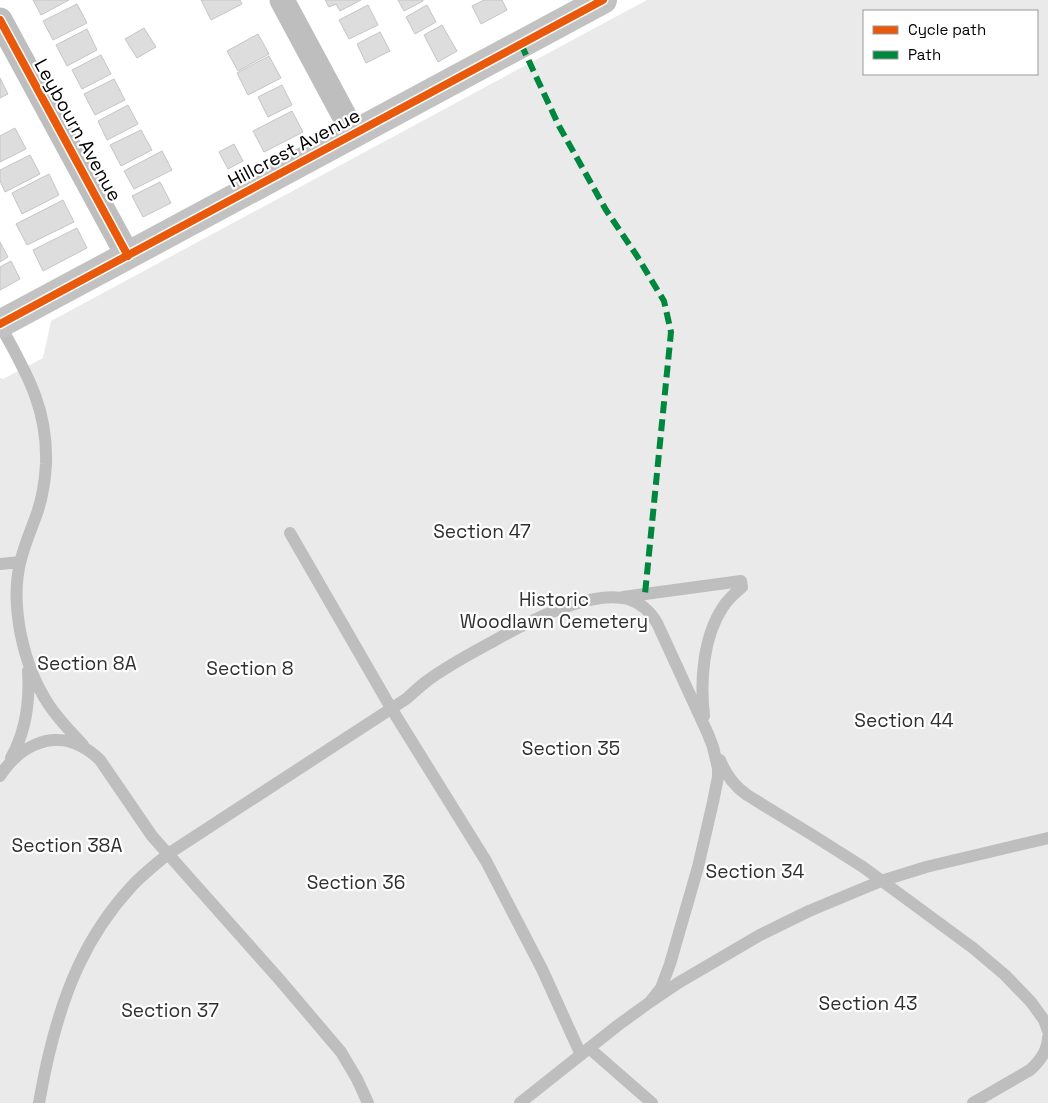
<svg xmlns="http://www.w3.org/2000/svg" width="1048" height="1103" viewBox="0 0 1048 1103" font-family="'Space Grotesk',sans-serif">
	<style>
		.green { fill: #eaeaea; fill-rule: evenodd }
		.building { fill: #ddd; stroke: #c5c5c5 }
		.lines { fill: none; stroke-linecap: round; stroke-linejoin: round }
		.lane { stroke: #bebebe; stroke-width: 12 }
		.street { stroke: #bebebe; stroke-width: 25 }
		.secondary { stroke: #c2c2c2; stroke-width: 28 }
		.quiet { stroke: #00873e; stroke-width: 6; stroke-dasharray: 12 6; stroke-linecap: butt }
		.cycleway-casing { stroke: #fff; stroke-width: 11 }
		.cycleway { stroke: #e8590c; stroke-width: 8 }
		.labels { text-anchor: middle; dominant-baseline: central; stroke-width: 4.5; stroke-linejoin: round; paint-order: stroke }
		.street-label { font-size: 19px; fill: #000; stroke: #fff }
		.park-label { font-size: 19px; fill: #303030; stroke: #fff }
	</style>
	<rect width="100%" height="100%" fill="#fff"/>
	<path class="green" d="M647,0h401v1103h-1048v-725l3,1 40,-21 8,-37zM864,11h173v63h-173z"/>
	<path class="building" d="M33,0h36l-28,15z
		M201,0h39l2,4 -31,16z
		M325,0h36l-21,11 -4,-7 -7,3z
		M398,0h25v1l-19,10z
		M484,0h18l5,10 -26,14 -9,-18z
		M77,4l10,19 -34,17 -10,-19z
		M368,5l10,20 -29,14 -10,-19z
		M427,5l9,17 -21,12 -9,-17z
		M442,25l15,26 -19,11 -14,-27z
		M144,28l12,19 -19,11 -12,-19z
		M87,29l10,21 -30,16 -11,-21z
		M380,32l10,19 -24,12 -9,-19z
		M258,34l11,20 -31,17 -11,-20z
		M101,55l10,19 -29,15 -10,-19z
		M269,56l12,22 -33,17 -11,-22z
		M0,78l8,16 -8,4z
		M114,79l11,21 -30,15 -11,-21z
		M282,85l10,20 -24,12 -10,-20z
		M128,105l10,19 -31,16 -9,-19z
		M292,111l11,21 -39,20 -11,-21z
		M15,128l11,21 -26,13v-26z
		M141,130l11,20 -31,16 -11,-21z
		M234,144l9,17 -15,8 -9,-17z
		M162,151l10,19 -38,19 -10,-18z
		M30,155l10,19 -35,18 -5,-11v-11z
		M49,174l10,21 -37,19 -10,-21z
		M160,182l11,21 -28,14 -11,-21z
		M63,200l11,22 -47,23 -11,-21z
		M77,228l10,20 -44,23 -10,-21z
		M0,242l8,15 -8,5z
		M11,261l9,18 -20,11v-23z"/>
	<g class="lines">
		<path class="lane" d="M0,325c26,47 48,83 46,139 -1,17 -4,36 -10,52 -5,14 -11,28 -15,43 -12,45 2,107 28,146 10,15 22,27 34,40
			M290,533l101,175 95,153 56,108 39,86
			M0,564l20,-2
			M623,597l118,-16 1,6c-7,6 -14,12 -19,20 -20,30 -23,74 -19,109
			M11,758c15,-27 19,-57 17,-87
			M720,760c6,15 14,26 27,35l67,41 49,31 110,81 32,27 26,27 13,18 4,11
			M0,776c4,-6 9,-13 15,-18 10,-10 28,-19 43,-18 15,0 31,9 42,20l52,76 127,143 62,73 16,27 11,24
			M589,1048l63,55
			M39,1103c3,-16 6,-33 10,-49 15,-63 37,-118 82,-167 11,-12 24,-22 37,-33l238,-155c7,-6 14,-13 21,-18 20,-15 43,-27 65,-39 33,-19 98,-53 136,-43 13,4 22,12 29,24l51,111 5,13 5,21v9l-5,25 -15,65 -28,97 -9,24 -11,14
			M520,1103l97,-77 33,-24 28,-19 82,-48 49,-24 72,-30 45,-14 122,-29
			M973,1103l57,-33c10,-9 18,-19 18,-33"/>
		<path class="street" d="M282,0l72,134
			M0,20l128,236"/>
		<path class="secondary" d="M0,324l603,-324"/>
		<path class="quiet" d="M521,44l38,82 47,84 31,46 27,45 7,31 -26,262"/>
		<g class="cycleway-casing">
			<path id="cycleway" d="M0,20l128,236
				M0,324l603,-324"/>
		</g>
		<use href="#cycleway" class="cycleway"/>
	</g>
	<g class="labels">
		<g class="street-label">
			<text transform="translate(78 130) rotate(61)">Leybourn Avenue</text>
			<text transform="translate(294 148) rotate(-28)">Hillcrest Avenue</text>
		</g>
		<g class="park-label">
			<text x="482" y="531">Section 47</text>
			<text x="554" y="599">Historic<tspan x="554" dy="22">Woodlawn Cemetery</tspan></text>
			<text x="87" y="663">Section 8A</text>
			<text x="250" y="668">Section 8</text>
			<text x="904" y="720">Section 44</text>
			<text x="571" y="748">Section 35</text>
			<text x="67" y="845">Section 38A</text>
			<text x="755" y="871">Section 34</text>
			<text x="356" y="882">Section 36</text>
			<text x="868" y="1003">Section 43</text>
			<text x="170" y="1010">Section 37</text>
		</g>
	</g>
	<rect x="863" y="10" width="175" height="65" fill="#ffffff" stroke="#999999"/>
	<rect x="873" y="26" width="25" height="8" fill="#e8590c" stroke="#999999"/>
	<text x="908" y="35" font-size="15" fill="#000000">Cycle path</text>
	<rect x="873" y="51" width="25" height="8" fill="#00873e" stroke="#999999"/>
	<text x="908" y="60" font-size="15" fill="#000000">Path</text>
</svg>
